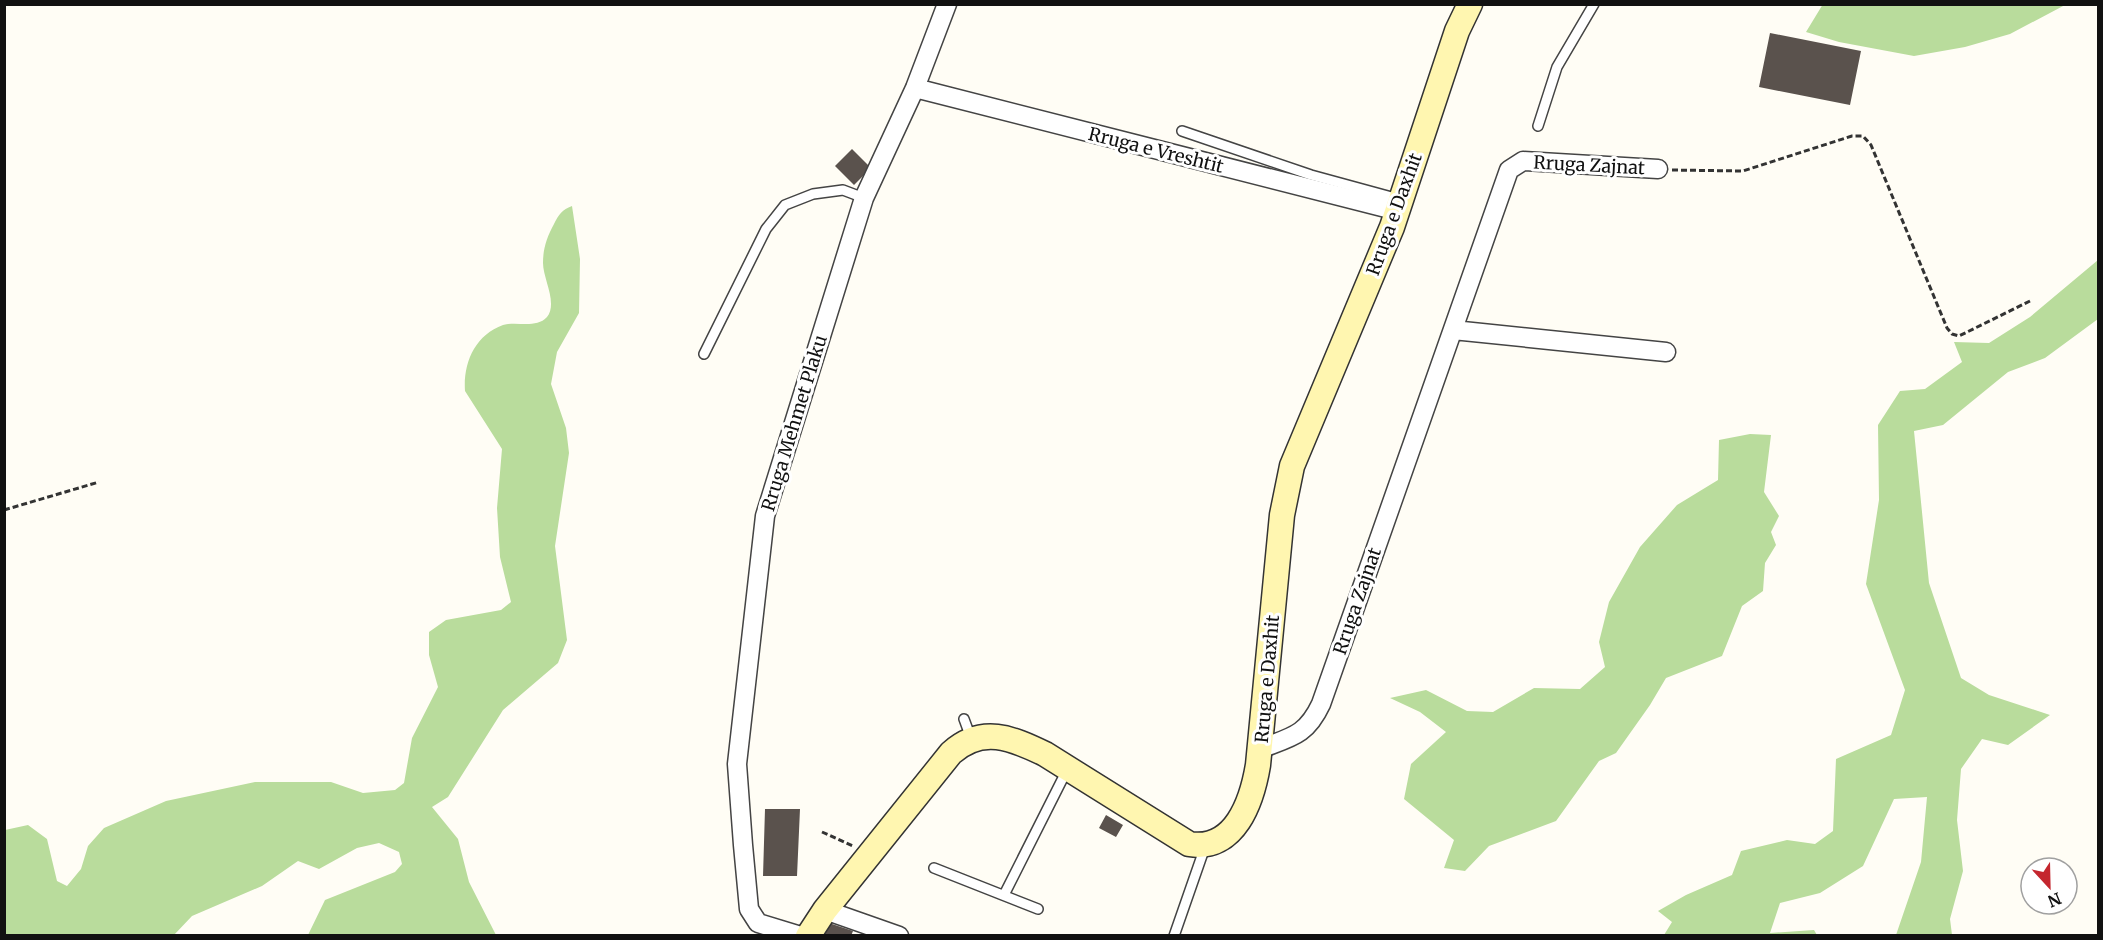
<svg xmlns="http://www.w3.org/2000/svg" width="2103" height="940" viewBox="0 0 2103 940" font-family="Merriweather,serif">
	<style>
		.forest { fill: #b9dc9c }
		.building { fill: #5a524d }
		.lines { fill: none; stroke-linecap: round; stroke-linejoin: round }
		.lane-casing { stroke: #444; stroke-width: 12 }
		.street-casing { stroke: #444; stroke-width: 21 }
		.secondary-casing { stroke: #333; stroke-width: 27 }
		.path { stroke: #333; stroke-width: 3; stroke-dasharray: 6 3; stroke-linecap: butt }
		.lane { stroke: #fff; stroke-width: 9 }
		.street { stroke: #fff; stroke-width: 18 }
		.secondary { stroke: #fff6b0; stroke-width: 24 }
		.labels { text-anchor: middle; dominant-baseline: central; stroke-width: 6; stroke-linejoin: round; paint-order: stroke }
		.street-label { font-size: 18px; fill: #111; stroke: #fff }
	</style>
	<rect width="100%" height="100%" fill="#fffdf5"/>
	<path class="forest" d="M1823,4h242v1l-55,29 -45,13 -51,9 -75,-14 -33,-10z
		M572,206l8,53 -1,54 -22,39 -6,32 15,44 3,25 -14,93 12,94 -9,23 -55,47 -55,87 -16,10 26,32 11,43 27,53h-188l17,-35 70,-28 7,-8 -3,-12 -20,-9 -22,5 -38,21 -21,-8 -36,25 -70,30 -18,19h-169v-105l23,-5 19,14 10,42 10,5 14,-17 7,-23 16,-18 62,-27 89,-19h76l32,11 32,-3 9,-7 8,-45 26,-51 -9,-32v-23l17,-12 55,-10 10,-8 -11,-45 -3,-49 5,-59 -37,-58c-2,-28 10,-56 38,-66 14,-4 33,4 44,-8 11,-14 -4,-38 -4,-54 0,-15 4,-26 11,-39 5,-10 8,-14 18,-18z
		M2098,260v59l-53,39 -37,14 -65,53 -29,6 15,152 32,95 28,17 61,20 -42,30 -26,-6 -21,30 -4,51 6,51 -13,48 2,16h-56l25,-73 6,-65 -33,2 -31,67 -43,27 -40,10 -10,30 44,-3 3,5h-153l8,-13 -14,-11 28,-16 46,-20 9,-24 46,-11 28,4 18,-13 3,-72 55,-24 14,-45 -39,-106 13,-84 -1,-75 22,-34 25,-2 37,-27 -8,-20 35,1 41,-26z
		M1750,434l21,1 -7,57 15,24 -8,16 5,13 -11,18 -2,28 -21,15 -20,50 -56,22 -16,27 -34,48 -17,8 -43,60 -67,25 -24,25 -21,-3 10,-28 -50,-41 7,-35 35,-32 -26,-20 -30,-14 36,-8 41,21 26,1 41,-24 46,1 25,-22 -6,-25 10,-40 31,-55 37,-42 41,-25 1,-40z"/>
	<path class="building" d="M1770,33l91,18 -11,54 -91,-18z
		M852,149l19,19 -17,17 -19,-19z
		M765,809h35l-3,67h-34z
		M1106,815l17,10 -7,12 -17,-9z
		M829,923l24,8 -2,5h-27z"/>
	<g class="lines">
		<g class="lane-casing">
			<path id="lane" d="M1538,126l19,-59 37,-63
				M1182,131l129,44 88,24
				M704,354l62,-125 19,-24 28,-11 30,-4 21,8
				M964,719l7,19
				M934,868l104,41
				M1004,895l64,-127
				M1174,936l31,-89"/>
		</g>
		<g class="street-casing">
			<path id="street" d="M915,88l483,123
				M1453,330l213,22
				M1260,749c31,-12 46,-13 61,-45l188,-534 14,-9 135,8
				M825,910l74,26
				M801,936l-43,-13 -9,-14 -6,-64 -6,-81 28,-248 99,-318 51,-110 32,-84"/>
		</g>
		<g class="secondary-casing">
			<path id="secondary" d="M808,936l17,-26 126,-157c31,-28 61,-15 94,1l144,90c46,8 63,-43 69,-79l24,-250 10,-49 100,-239 65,-196 13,-27"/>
		</g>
		<path class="path" d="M1672,170l71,1 109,-35h11l8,9 76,183 5,6 7,2 71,-35
			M4,510l95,-28
			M822,832l31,14"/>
		<use href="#lane" class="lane"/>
		<use href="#street" class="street"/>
		<use href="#secondary" class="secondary"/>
	</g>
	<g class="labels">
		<g class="street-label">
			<text transform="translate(1156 150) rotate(14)">Rruga e Vreshtit</text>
			<text transform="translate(1589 165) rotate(3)">Rruga Zajnat</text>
			<text transform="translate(1394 214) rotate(-70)">Rruga e Daxhit</text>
			<text transform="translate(794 423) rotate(-73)">Rruga Mehmet Plaku</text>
			<text transform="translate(1357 601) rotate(-71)">Rruga Zajnat</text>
			<text transform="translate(1267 679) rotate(-85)">Rruga e Daxhit</text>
		</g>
	</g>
	<rect width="2103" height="940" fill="none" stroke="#111111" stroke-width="12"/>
	<g transform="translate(2049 886) rotate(158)"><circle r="28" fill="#ffffff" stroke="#a0a0a0" stroke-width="1.5"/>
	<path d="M0-4.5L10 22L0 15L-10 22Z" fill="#c4262e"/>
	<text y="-9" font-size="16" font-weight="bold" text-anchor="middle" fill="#111111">N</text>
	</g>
</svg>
